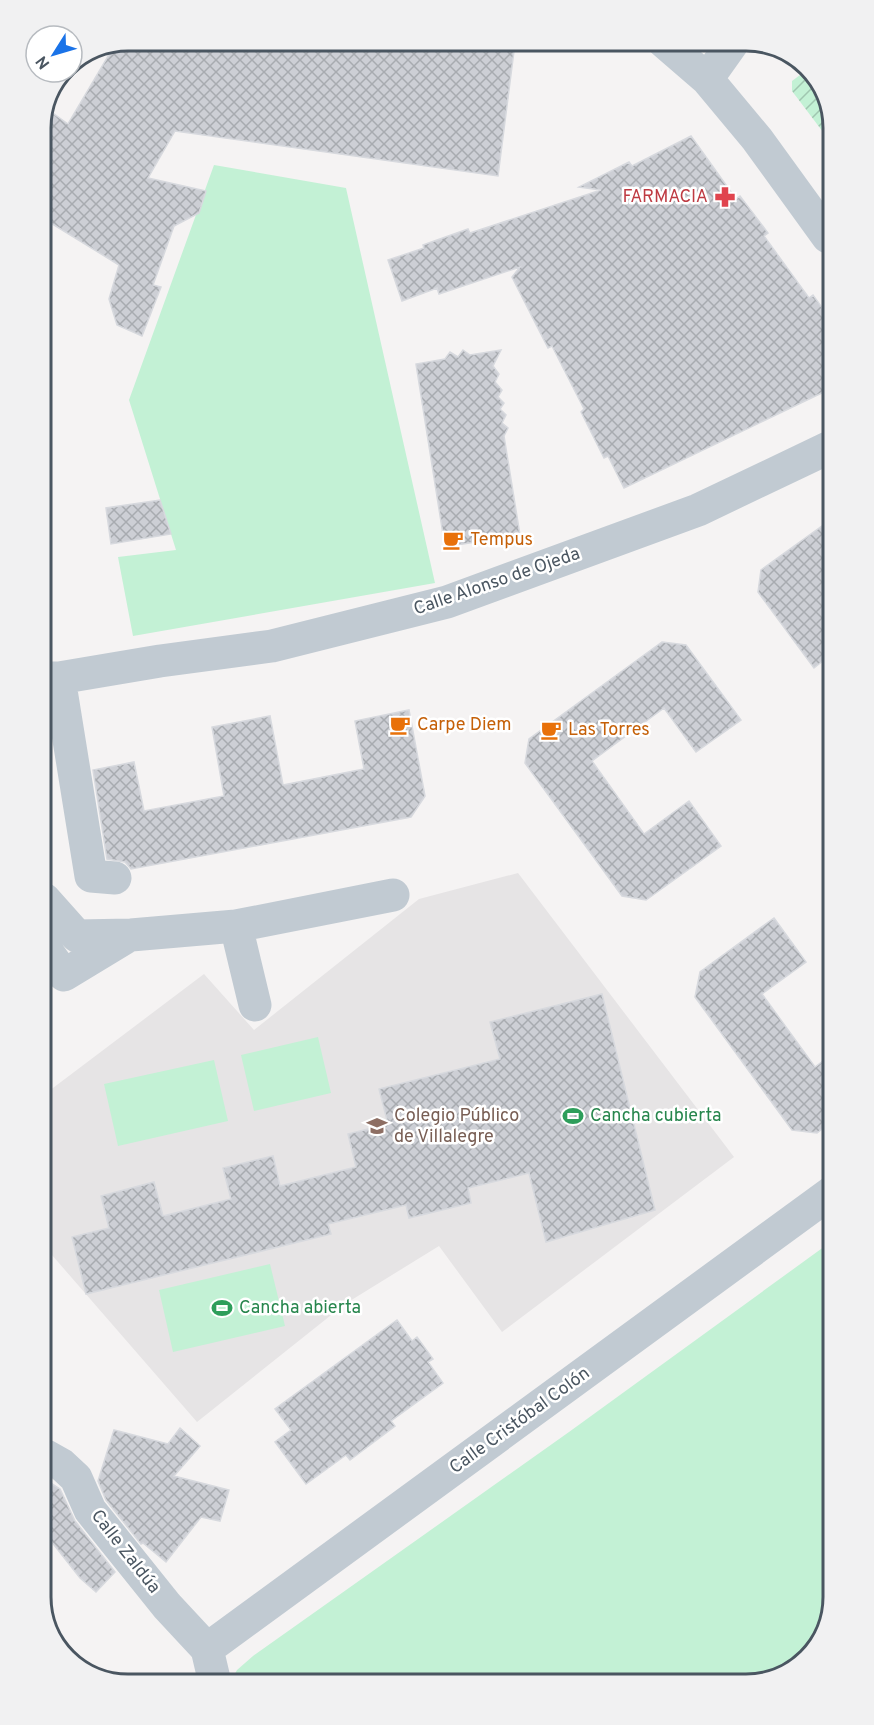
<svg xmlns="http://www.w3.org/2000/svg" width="874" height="1725" viewBox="0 0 874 1725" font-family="Overpass,sans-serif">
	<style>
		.education { fill: #e6e4e5 }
		.green { fill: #c3f1d5 }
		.garden { fill: url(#garden-furrows) }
		.building { fill: url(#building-cross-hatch); stroke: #d7d9de; stroke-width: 1.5 }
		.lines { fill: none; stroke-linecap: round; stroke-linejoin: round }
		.minor { stroke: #c1cad2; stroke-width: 33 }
		.labels { text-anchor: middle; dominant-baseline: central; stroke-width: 5; stroke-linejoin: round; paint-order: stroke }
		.health-label { font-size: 18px; fill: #be3a42; stroke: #fff; text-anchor: end }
		.food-label { font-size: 18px; fill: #c56008; stroke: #fff; text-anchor: start }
		.street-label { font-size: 18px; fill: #4a5661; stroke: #fff }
		.education-label { font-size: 18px; fill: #785e54; stroke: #fff; text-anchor: start }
		.leisure-label { font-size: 18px; fill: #27864d; stroke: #fff; text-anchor: start }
		.rim { fill: none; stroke: #4a5661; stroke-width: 3 }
	</style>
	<defs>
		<pattern id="garden-furrows" width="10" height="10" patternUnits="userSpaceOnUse" patternTransform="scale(1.5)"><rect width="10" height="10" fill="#c3f1d5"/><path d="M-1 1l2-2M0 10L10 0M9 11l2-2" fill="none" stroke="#a0c6b0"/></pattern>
		<pattern id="building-cross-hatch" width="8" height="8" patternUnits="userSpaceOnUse" patternTransform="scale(1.5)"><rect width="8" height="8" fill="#cdcfd5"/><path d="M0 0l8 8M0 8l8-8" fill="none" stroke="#a8abb0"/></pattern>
	</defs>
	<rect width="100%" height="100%" fill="#f5f3f3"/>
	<path class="education" d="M518,873l216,284 -232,175 -63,-86 -94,58 -148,118 -152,-175v-153l159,-120 50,56 165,-131z"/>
	<path class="green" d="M214,165l132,23 89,395 -302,53 -15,-79 58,-7 -47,-150z
		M318,1037l13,56 -77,18 -13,-56z
		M214,1060l14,61 -110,25 -14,-62z
		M832,1241l1,356 -14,49 -15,11 -40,21 -534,5 7,-13 16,-14 316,-224z
		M270,1264l15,62 -112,26 -14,-62z"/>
	<path class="garden" d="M800,75l14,4 13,16v36l-4,1 -31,-41v-10z"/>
	<path class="building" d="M128,40l311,1 75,10 -16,125 -323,-45 -27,47 58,13 -7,22 -25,13 -21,59 8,2 -19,49 -25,-11 -8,-26 10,-34 -78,-48v-94l6,-14 21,15 46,-78z
		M691,136l45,63 4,-3 28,37 -4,3 45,62 4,-3 15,21v74l-204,98 -16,-32 -4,2 -23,-46 3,-3 -32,-63 -4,2 -36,-71 8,-10 -81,27 -2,-6 -35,13 -14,-41 36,-12 -1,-3 45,-16 2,4 131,-43 -22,-3 50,-25 3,4z
		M463,350l7,5 31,-5 -8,16 6,8 -4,8 7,8 -4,7 6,6 -4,6 6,6 -4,8 6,5 -4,8 16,99 -75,12 -29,-183 29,-5 5,-7 8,5z
		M160,500l11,34 -60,10 -5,-36z
		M829,521v135l-15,12 -56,-76 3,-22z
		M662,642l24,3 55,75 -45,32 -32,-44 -72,53 52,73 45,-33 32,45 -75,54 -24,-4 -97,-133 4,-24z
		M409,710l16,86 -14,21 -280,52 -6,-7 -18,-3 -14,-89 41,-8 10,49 80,-15 -12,-69 58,-11 13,69 81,-16 -9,-48z
		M774,918l32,44 -44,32 53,73 16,-12v67l-14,11 -25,-3 -97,-133 5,-25z
		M602,994l53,216 -109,32 -17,-69 -61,15 3,15 -62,15 -3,-13 -78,19 3,10 -245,60 -14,-57 37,-9 -8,-32 53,-14 9,34 68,-17 -8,-31 50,-12 7,30 76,-19 -8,-33 40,-10 -9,-35 121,-30 -10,-37z
		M397,1320l15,21 5,-4 16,22 -5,3 15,21 -52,38 4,5 -45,34 -4,-5 -40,29 -31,-42 16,-12 -16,-21z
		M180,1428l20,18 -26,30 55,14 -9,31 -19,-4 -35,45 -23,-19 -2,1 -35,-44 -8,-19 16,-51 54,14z
		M46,1480l14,9 15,32 40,51 -19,20 -16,-14 -33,-42z"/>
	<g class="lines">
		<path class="minor" d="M663,41l44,38 50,60 71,98
			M707,79l27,-38
			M43,678h16l101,-17 112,-15 175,-44 251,-92 130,-62
			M59,678l32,198 24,2
			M44,899l33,37 54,-1 105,-9 157,-31
			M236,926l19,79
			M44,947l20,28 66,-40
			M46,1456l16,9 14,13 14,32 77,96 40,43 8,34
			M207,1649l625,-457"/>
	</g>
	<defs>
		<g id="pharmacy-bare" transform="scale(1.62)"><path d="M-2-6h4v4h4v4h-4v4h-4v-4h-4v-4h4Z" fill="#e0444e" stroke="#fff" stroke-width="2.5" paint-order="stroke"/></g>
		<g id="cafe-bare" transform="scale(1.62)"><path d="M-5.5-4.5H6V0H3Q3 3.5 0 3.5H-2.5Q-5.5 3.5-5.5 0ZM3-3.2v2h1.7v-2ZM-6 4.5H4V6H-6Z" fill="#e8710a" stroke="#fff" stroke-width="2.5" paint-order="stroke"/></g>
		<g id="stadium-bare" transform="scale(1.62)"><path d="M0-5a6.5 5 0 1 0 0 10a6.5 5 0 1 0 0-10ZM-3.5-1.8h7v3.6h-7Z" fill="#2e9e5b" stroke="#fff" stroke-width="2.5" paint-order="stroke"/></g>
		<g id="school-bare" transform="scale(1.62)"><path d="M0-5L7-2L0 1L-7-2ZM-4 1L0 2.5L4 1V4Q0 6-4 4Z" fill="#8d6e63" stroke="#fff" stroke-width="2.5" paint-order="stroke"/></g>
	</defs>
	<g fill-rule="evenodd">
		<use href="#pharmacy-bare" x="725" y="197"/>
		<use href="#cafe-bare" x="453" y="540"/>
		<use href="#cafe-bare" x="400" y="725"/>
		<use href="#cafe-bare" x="551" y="730"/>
		<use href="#stadium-bare" x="573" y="1116"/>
		<use href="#school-bare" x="377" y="1126"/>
		<use href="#stadium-bare" x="222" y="1308"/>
	</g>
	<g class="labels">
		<g class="health-label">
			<text x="708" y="197">FARMACIA</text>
		</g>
		<g class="food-label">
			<text x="470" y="540">Tempus</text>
			<text x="417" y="725">Carpe Diem</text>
			<text x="568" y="730">Las Torres</text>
		</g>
		<g class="street-label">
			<text transform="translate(497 582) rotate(-19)">Calle Alonso de Ojeda</text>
			<text transform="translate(520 1421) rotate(-36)">Calle Cristóbal Colón</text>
			<text transform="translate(125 1552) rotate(52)">Calle Zaldúa</text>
		</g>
		<g class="education-label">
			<text x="394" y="1116">Colegio Público<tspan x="394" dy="21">de Villalegre</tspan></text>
		</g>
		<g class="leisure-label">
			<text x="590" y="1116">Cancha cubierta</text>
			<text x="239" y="1308">Cancha abierta</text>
		</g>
	</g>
	<path d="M0 0H874V1725H0ZM128 51H746A77 77 0 0 1 823 128V1597A77 77 0 0 1 746 1674H128A77 77 0 0 1 51 1597V128A77 77 0 0 1 128 51Z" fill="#f1f1f2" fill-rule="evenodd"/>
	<path class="rim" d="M128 51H746A77 77 0 0 1 823 128V1597A77 77 0 0 1 746 1674H128A77 77 0 0 1 51 1597V128A77 77 0 0 1 128 51Z"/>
	<g transform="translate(54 54) rotate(233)"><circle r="28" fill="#ffffff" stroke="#b7bbc0" stroke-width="1.5"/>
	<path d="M0-4.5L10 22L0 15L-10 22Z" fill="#1a73e8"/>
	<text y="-9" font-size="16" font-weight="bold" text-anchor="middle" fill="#4a5661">N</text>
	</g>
</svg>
